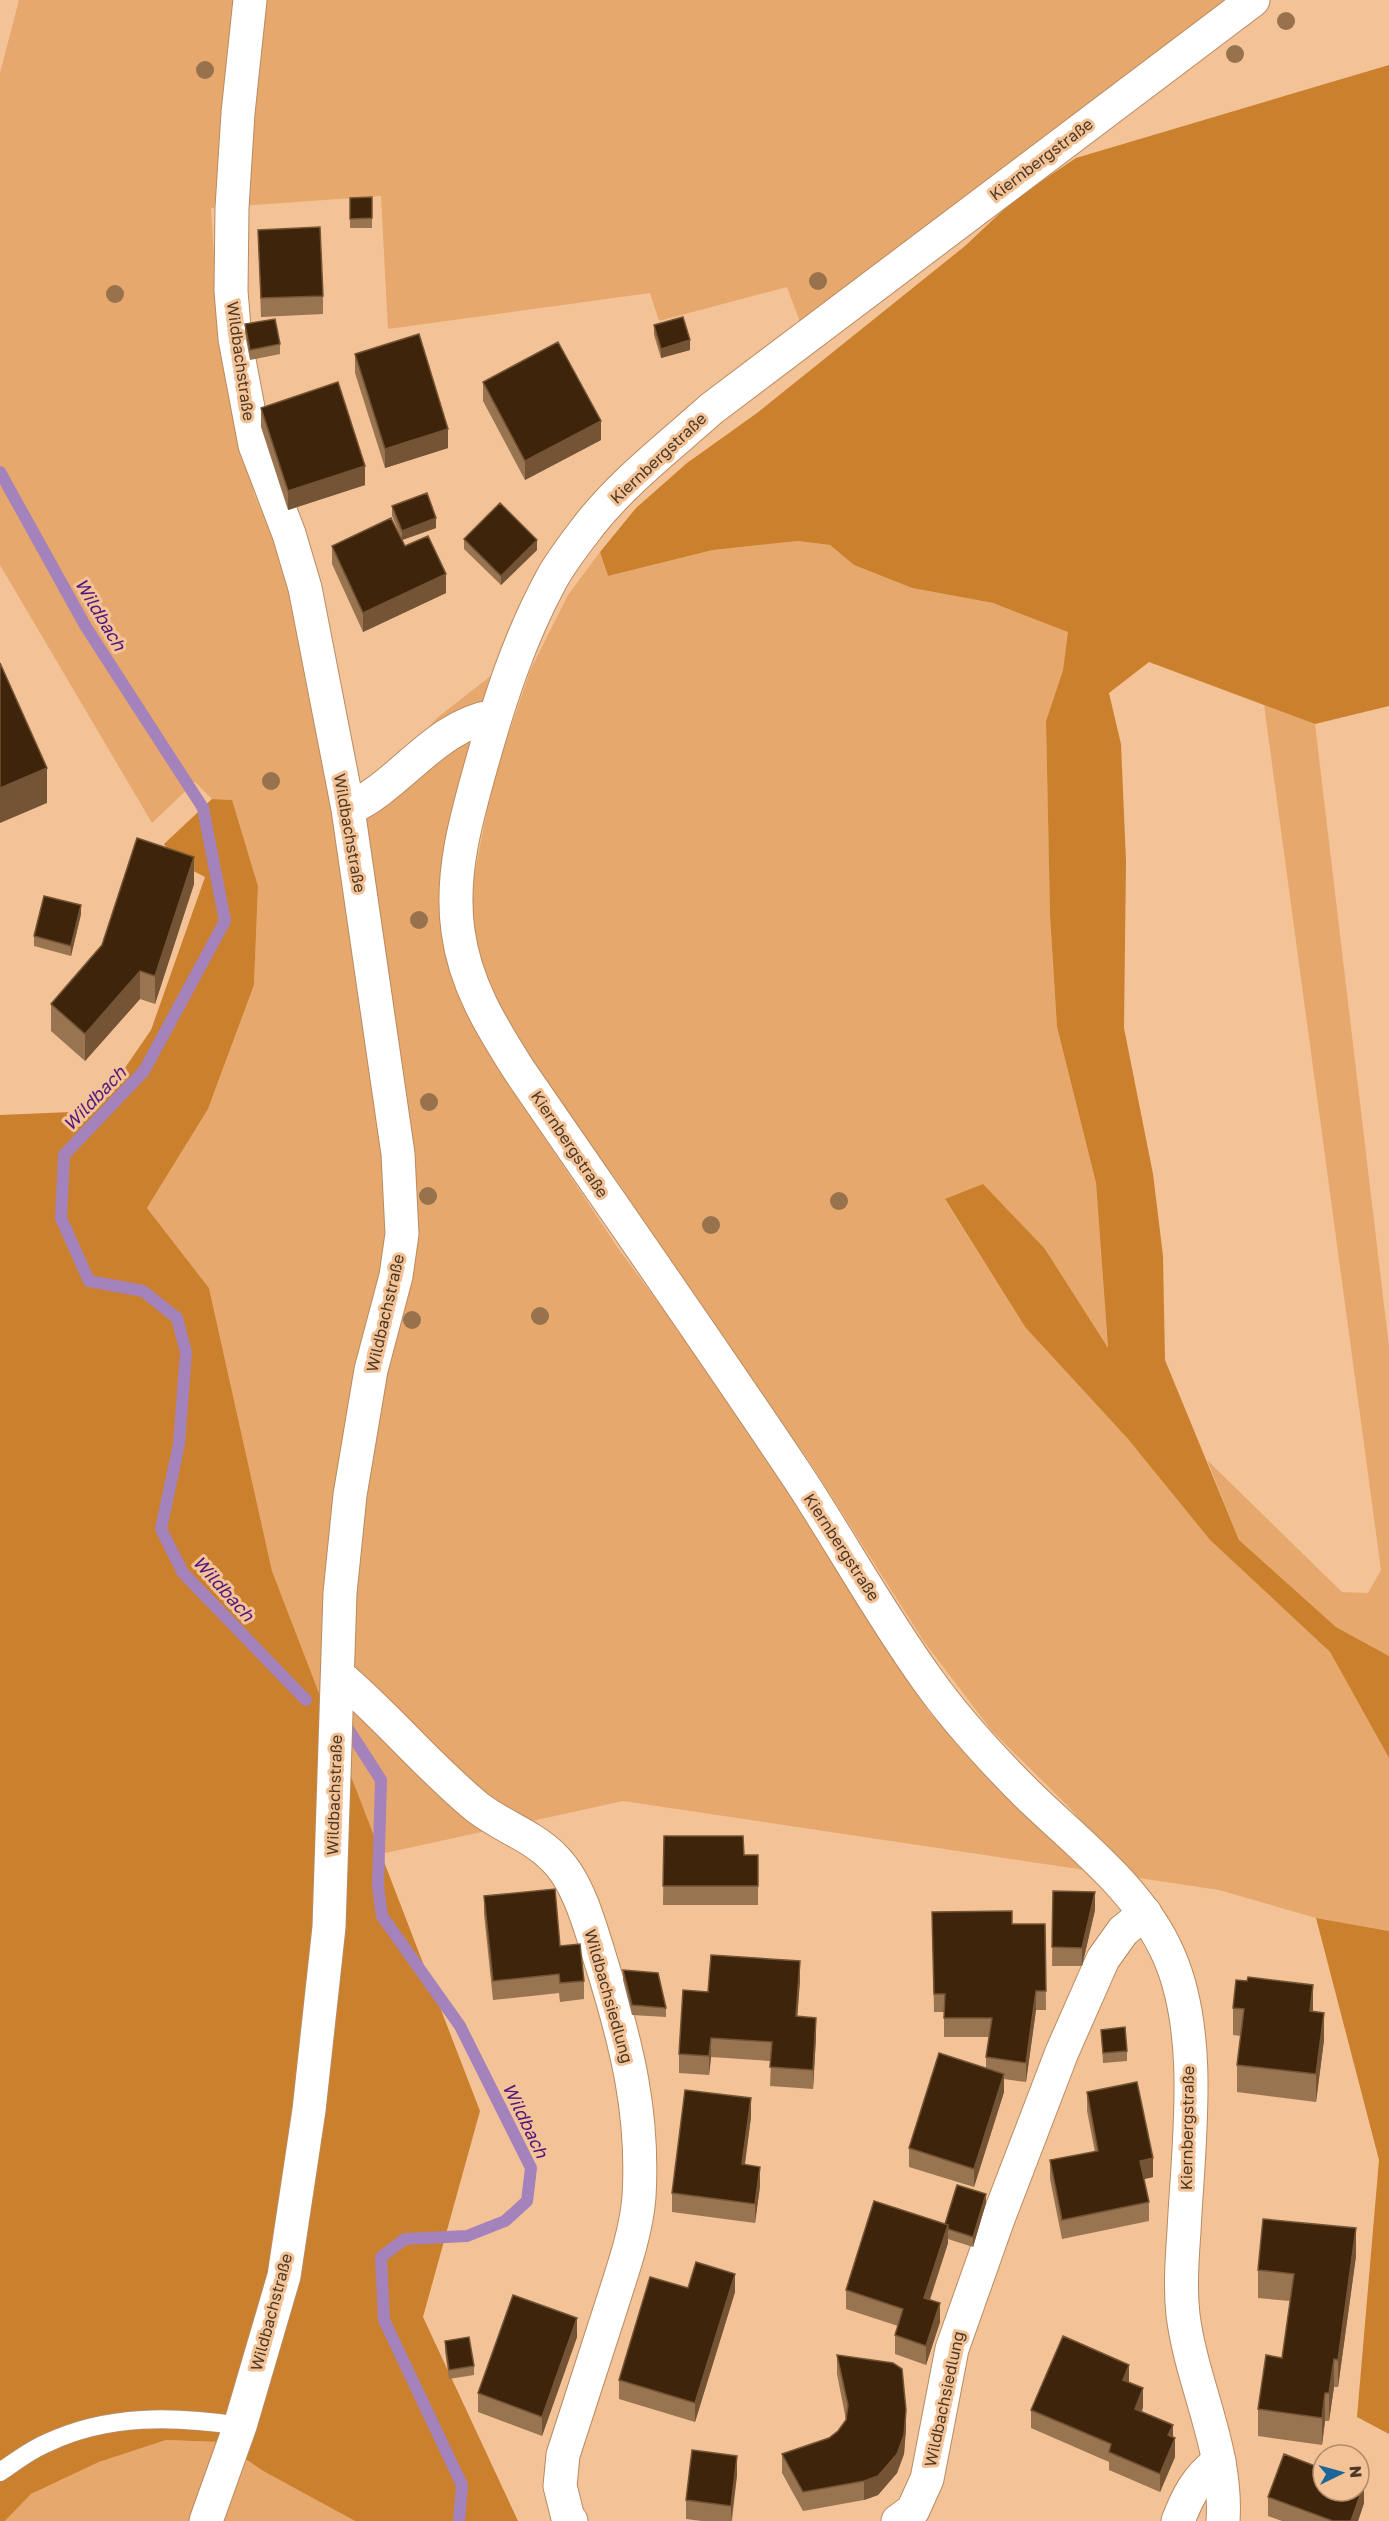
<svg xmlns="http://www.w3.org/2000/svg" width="1389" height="2521" viewBox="0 0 1389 2521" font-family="'Golos Text',sans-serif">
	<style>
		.green { fill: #e6a86d }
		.forest { fill: #cb802d }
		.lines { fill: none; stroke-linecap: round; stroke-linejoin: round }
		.stream { stroke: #a482bc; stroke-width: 12 }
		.service-casing { stroke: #b88b61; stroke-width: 20 }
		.minor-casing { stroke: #b88b61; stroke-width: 35 }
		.tertiary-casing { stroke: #b88b61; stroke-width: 35 }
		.service { stroke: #fff; stroke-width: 18 }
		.minor { stroke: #fff; stroke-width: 33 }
		.tertiary { stroke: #fff; stroke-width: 33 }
		.tree { fill: #98724c }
		.wall { fill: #987451 }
		.shaded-wall { fill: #745435 }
		.building { fill: #3d240b; stroke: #745435; stroke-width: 1.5 }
		.labels { text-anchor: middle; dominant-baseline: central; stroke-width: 6; stroke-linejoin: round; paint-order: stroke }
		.street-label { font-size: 16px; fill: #4c3826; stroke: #f3c397 }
		.water-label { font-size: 18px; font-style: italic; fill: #511780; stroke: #f3c397 }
	</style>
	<rect width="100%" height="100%" fill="#f3c397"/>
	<path class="green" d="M19,0h1209l-428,322 -13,-35 -128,34 -9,-28 -262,36 -7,-133 -170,12 8,132 35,154 33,75 74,220 44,-36 32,-35 56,-44 -43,272 11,58 67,109 90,135 136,185 175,279 48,52 108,106 -462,-69 -242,53 -109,-283 -63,-283 -62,-80 61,-99 46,-124 4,-99 -27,-86 -19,-1 -17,-17 -43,41 -152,-258v-492z
		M798,541l32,4 24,20 58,23 81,15 76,29 -6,38 -17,51 4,194 7,112 39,156 12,167 -63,-101 -100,-49 80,127 103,112 82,101 120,112 59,106v173l-73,-13 -97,-28 -87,-13 -65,-72 -75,-74 -67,-88 -118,-185 -113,-154 -78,-125 -75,-100 -53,-88 -14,-39 -6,-45 25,-127 37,-109 38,-76 32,-43 8,24 105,-26z
		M1264,705l51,19 74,623v309l-53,-29 -97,-87 -32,-80 135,132 26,1 13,-23z
		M166,2440l54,2 45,30 90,49h-350l26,-27 68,-32z"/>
	<path class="forest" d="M1389,65v641l-74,18 -166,-62 -40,31 12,51 5,117 -2,167 29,146 10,82 2,104 74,180 97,87 53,29v102l-59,-106 -120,-112 -82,-101 -103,-112 -80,-128 38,-15 62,65 63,99 -12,-165 -39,-156 -7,-112 -4,-194 17,-51 5,-38 -75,-29 -81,-15 -58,-23 -24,-20 -32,-4 -85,9 -105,26 -8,-24 36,-44 51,-45 70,-50 208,-167 50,-47 61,-41z
		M212,799l20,1 26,86 -4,99 -46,124 -61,99 62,80 63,283 208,540 -57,206 95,204h-163l-90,-49 -45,-30 -54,-2 -67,22 -68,32 -26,27h-5v-1406l71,-3 49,-37 31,-45 54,-153 -31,-16 -10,-17z
		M1316,1918l73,13v503l-32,-17 22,-257z"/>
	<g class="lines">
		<path class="stream" d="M0,472l86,155 117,181 22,113 -81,150 -80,84 -3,63 28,63 54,10 34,27 9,34 -7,92 -18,85 22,44 123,127
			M345,1724l36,56 -3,106 4,30 78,110 71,142 -4,33 -22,20 -38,15 -62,3 -24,18 3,63 78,165 -3,36"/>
		<g class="service-casing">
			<path id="service" d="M0,2472c15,-10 30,-22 47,-29 61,-29 128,-27 193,-17"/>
		</g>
		<g class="minor-casing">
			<path id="minor" d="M348,809c54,-24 86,-84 147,-93
				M338,1675c49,41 89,91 139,132 24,19 54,28 76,50 27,25 39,77 50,111 24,78 41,146 36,229 -3,37 -17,75 -28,110 -16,49 -32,99 -48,148l-3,31 8,32 3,3
				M206,2521l34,-95 44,-150 25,-166 20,-183 11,-334 10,-98 21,-125 25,-94 6,-42 -4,-80 -50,-345 -43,-221 -16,-54 -34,-89 -20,-106 -4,-48 1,-83 6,-95 12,-113
				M898,2521l15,-11 14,-31 25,-130 46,-130 64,-167 41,-93 20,-28 22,-18
				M1178,2521c10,-26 19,-43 41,-60"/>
		</g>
		<g class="tertiary-casing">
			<path id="tertiary" d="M1223,2521c5,-71 -31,-136 -40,-206 -3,-27 -1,-56 1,-84 4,-85 20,-195 -15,-275 -29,-67 -92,-113 -143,-163 -36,-36 -70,-73 -99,-114 -46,-64 -84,-133 -127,-199 -92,-138 -187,-273 -281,-410 -28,-44 -54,-86 -61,-139 -8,-56 8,-112 23,-165 18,-64 38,-127 70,-186 10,-19 26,-39 39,-56 35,-44 80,-78 121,-115l542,-409"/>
		</g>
		<use href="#service" class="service"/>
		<use href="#minor" class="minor"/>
		<use href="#tertiary" class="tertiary"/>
	</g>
	<g class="tree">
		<circle cx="1286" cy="21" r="9"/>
		<circle cx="1235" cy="54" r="9"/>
		<circle cx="205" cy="70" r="9"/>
		<circle cx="818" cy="281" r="9"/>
		<circle cx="115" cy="294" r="9"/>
		<circle cx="271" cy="781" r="9"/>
		<circle cx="419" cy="920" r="9"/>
		<circle cx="429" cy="1102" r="9"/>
		<circle cx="428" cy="1196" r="9"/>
		<circle cx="839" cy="1201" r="9"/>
		<circle cx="711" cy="1225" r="9"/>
		<circle cx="540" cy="1316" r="9"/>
		<circle cx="412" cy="1320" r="9"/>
	</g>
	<path class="wall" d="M372,197v31h-22v-30z
		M258,230l65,66v18l-62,3z
		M245,324l35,20v10l-30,6 -5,-26z
		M654,325l36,25 -29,8 -7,-23z
		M355,354l93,94 -63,20 -30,-95z
		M483,382l118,58 -76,40 -42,-79z
		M261,408l104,77 -77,25 -27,-83z
		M392,506l44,22 -34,12 -10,-24z
		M464,539l73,11 -36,35 -37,-36z
		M332,546h73l41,47 -83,39 -31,-68z
		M194,884l-39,120 -15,-5 -55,62 -34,-30v-27z
		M81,914l-10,42 -37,-10v-10z
		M664,1836l80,19h14v50h-95z
		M1053,1891l42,19 -13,56h-30z
		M484,1896l76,50 24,35v18l-24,3 -1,-9 -66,7 -9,-86z
		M932,1912l80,12h33l1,86h-10l-10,72 -22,-3v13l-30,95 -65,-20v-19l77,-80v-11l3,-20h-45v-25h-10z
		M623,1970l43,38v9l-34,-2 -9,-35z
		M800,1980l-3,36 19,21 -3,52 -43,-3 1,-25 -60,-4 -2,18 -30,-2v-19l29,-62z
		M1233,2008l80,3 11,29 -8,62 -79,-10v-27l4,-29 -8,-1z
		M1101,2030l26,21v10l-24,2z
		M1087,2092l66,85 -9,2 5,23v19l-87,18 -12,-60v-19l45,-8 -8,-41z
		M751,2117l-6,48 15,21 -5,37 -83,-11v-19z
		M986,2203l-13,44 -25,-8v4l-18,57 10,22 -14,43 -31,-11v-19l3,-9 -52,-17v-19l99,-66z
		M1356,2256l-18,131h-4l-5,34h-4l-3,24 -64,-9v-27l24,-51 8,-57 -32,-3v-28z
		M688,2288l47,4 -40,130 -76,-23v-19z
		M577,2337l-35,99 -64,-24v-19z
		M445,2341l29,25v9l-25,4 -4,-28z
		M837,2355l69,74 -2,25 -7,19 -19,22 -14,5 -61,11 -21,-38v-19l47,-16 9,-7 8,-11 -9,-46z
		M1129,2382l14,25 -1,5 31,25 2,20 -15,35 -51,-22v-8l-78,-34v-18z
		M737,2475l-5,46h-30l-16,-2v-19z
		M1268,2497l96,6 -6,18h-76l-14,-5z"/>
	<path class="shaded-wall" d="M690,340v10l-29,8v-9z
		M601,421v19l-76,40v-19z
		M448,429v19l-63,20v-19z
		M365,466v19l-77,25v-19z
		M436,518v10l-34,12v-9z
		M537,540v10l-36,35v-9z
		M446,574v19l-83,39v-19z
		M47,768v35l-47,20v-35z
		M194,857v27l-39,120v-28z
		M81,905v9l-10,42v-10z
		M140,971v28l-55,62v-27z
		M1095,1892v18l-13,56v-18z
		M800,1961v19l-4,55v-19z
		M1313,1985v27l-3,-1z
		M1036,1991v19l-10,72v-19z
		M1324,2013v27l-8,62v-28z
		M816,2018v19l-3,52v-19z
		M711,2038v19l-2,18v-19z
		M1004,2074v18l-30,95v-18z
		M751,2098v19l-9,66v-19z
		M1153,2158v19l-13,3v-19z
		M760,2167v19l-5,37v-19z
		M986,2194v9l-13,44v-10z
		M948,2225v18l-24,74v-19z
		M1356,2228v28l-18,131v-27z
		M735,2274v18l-40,130v-19z
		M940,2303v19l-14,43v-19z
		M577,2318v19l-35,99v-19z
		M1334,2359v28l-5,34v-28z
		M1129,2365v18l-6,-3z
		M1143,2388v19l-8,21v-19z
		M1325,2393v28l-3,24v-27z
		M906,2410v19l-2,25 -7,19 -19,22 -14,5v-19z
		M1173,2425v19l2,-6v19l-15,35v-18l8,-39z
		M737,2456v19l-6,46v-15z
		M1364,2484v19l-6,18h-7z"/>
	<path class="building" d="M372,197v21l-22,1v-21z
		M320,227l3,69 -62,2 -3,-68z
		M683,317l7,23 -29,9 -7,-24z
		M275,319l5,25 -30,6 -5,-26z
		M419,334l29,95 -63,20 -30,-95z
		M558,342l43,79 -76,40 -42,-79z
		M338,382l27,84 -77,25 -27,-83z
		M427,493l9,25 -34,13 -10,-25z
		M500,503l37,37 -36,36 -37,-37z
		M391,518l14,28 23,-10 18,38 -83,39 -31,-67z
		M0,663l47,105 -47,20z
		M137,838l57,19 -39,119 -15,-5 -55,63 -34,-30 51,-59z
		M44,896l37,9 -10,41 -37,-10z
		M664,1836h79l1,19h14v31h-95z
		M555,1889l5,57 20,-2 4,37 -24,2 -1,-9 -66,7 -9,-85z
		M1053,1891l42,1 -13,56 -30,-1z
		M1012,1911v13h33l1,67h-10l-10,72 -40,-6 6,-39h-48l1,-24h-11l-2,-82z
		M711,1955l89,6 -4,55 20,2 -3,52 -43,-3 2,-25 -61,-4 -2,18 -30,-2 4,-64 25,2z
		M623,1970l35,3 8,35 -34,-3z
		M1248,1977l65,8 -3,26 14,2 -8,61 -79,-9 7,-56 -11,-1 3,-28 11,1z
		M1125,2027l2,24 -24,2 -2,-23z
		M939,2053l65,21 -30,95 -65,-21z
		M1137,2082l16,76 -13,3 9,41 -87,18 -12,-60 48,-9 -11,-59z
		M685,2090l66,8 -9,66 18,3 -5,37 -83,-11z
		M957,2185l29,9 -13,43 -25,-8v-4l-3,-1z
		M874,2201l74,24 -24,73 16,5 -14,43 -31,-11 8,-26 -57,-19z
		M1263,2219l93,9 -18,132 -4,-1 -5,34h-4l-3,25 -64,-9 8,-54 16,3 12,-84 -36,-4z
		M696,2262l39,12 -40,129 -76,-23 31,-103 38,11z
		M513,2295l64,23 -35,99 -64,-24z
		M1063,2336l66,29 -6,15 20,8 -8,21 38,16 -5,10 7,3 -15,36 -51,-22 2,-8 -80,-34z
		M469,2337l5,29 -25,4 -4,-29z
		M837,2355l56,8 9,6 4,41 -2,25 -7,19 -19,22 -14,5 -61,11 -21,-38 47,-16 9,-7 8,-11 2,-15z
		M692,2450l45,6 -6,50 -45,-6z
		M1284,2454l39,15v22h36v-9l5,2 -13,37h-18l-65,-24z"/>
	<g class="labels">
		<g class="street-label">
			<text transform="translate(1041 159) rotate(-37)">Kiernbergstraße</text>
			<text transform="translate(241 361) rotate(82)">Wildbachstraße</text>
			<text transform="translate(658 458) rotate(-43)">Kiernbergstraße</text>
			<text transform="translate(350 833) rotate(80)">Wildbachstraße</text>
			<text transform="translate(570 1144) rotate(56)">Kiernbergstraße</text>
			<text transform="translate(385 1313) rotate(-77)">Wildbachstraße</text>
			<text transform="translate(842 1547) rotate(57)">Kiernbergstraße</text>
			<text transform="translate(334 1795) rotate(-88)">Wildbachstraße</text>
			<text transform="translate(609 1996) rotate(74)">Wildbachsiedlung</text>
			<text transform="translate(1187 2128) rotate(-89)">Kiernbergstraße</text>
			<text transform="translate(271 2312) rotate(-75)">Wildbachstraße</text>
			<text transform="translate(944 2399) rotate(-78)">Wildbachsiedlung</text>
		</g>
		<g class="water-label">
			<text transform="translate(101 614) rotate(59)">Wildbach</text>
			<text transform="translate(94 1098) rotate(-46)">Wildbach</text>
			<text transform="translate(224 1588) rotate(48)">Wildbach</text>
			<text transform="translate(526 2120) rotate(64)">Wildbach</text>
		</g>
	</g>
	<g transform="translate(1341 2473) rotate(85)"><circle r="28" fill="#f3c397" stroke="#b08b6a" stroke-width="1.5"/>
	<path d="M0-4.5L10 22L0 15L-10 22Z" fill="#1a6699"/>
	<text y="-9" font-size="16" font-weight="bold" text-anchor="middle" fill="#4c3826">N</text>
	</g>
</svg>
